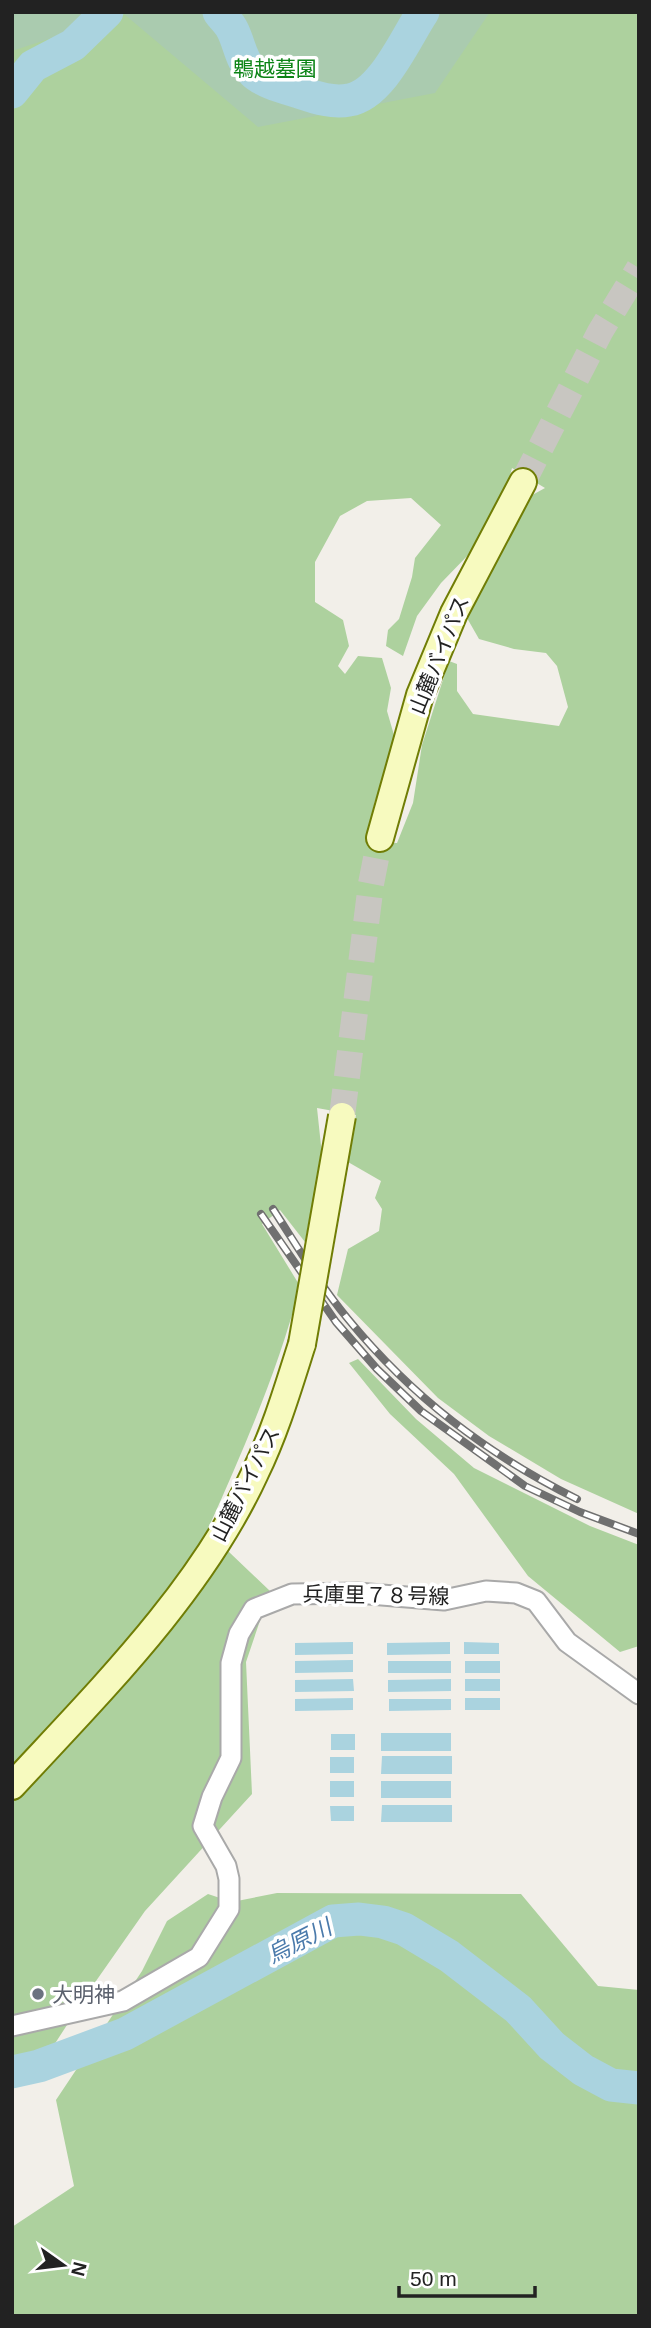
<svg xmlns="http://www.w3.org/2000/svg" width="651" height="2328" viewBox="0 0 651 2328" font-family="Arial,'Noto Sans JP',sans-serif">
	<style>
		.forest { fill: #add19e; fill-rule: evenodd }
		.cemetery { fill: #aacbaf }
		.water { fill: #aad3df }
		.lines { fill: none; stroke-linecap: round; stroke-linejoin: round }
		.river { stroke: #aad3df; stroke-width: 33 }
		.secondary-tunnel { stroke: #c8c6c1; stroke-width: 26; stroke-dasharray: 26 13; stroke-linecap: butt }
		.street-casing { stroke: #a9a9a9; stroke-width: 23 }
		.secondary-casing { stroke: #707d05; stroke-width: 30 }
		.street { stroke: #fff; stroke-width: 19 }
		.secondary { stroke: #f7fabf; stroke-width: 26 }
		.rail-casing { stroke: #707070; stroke-width: 8 }
		.rail { stroke: #fff; stroke-width: 5; stroke-dasharray: 16; stroke-linecap: butt }
		.secondary-bridge-casing { stroke: #707d05; stroke-width: 30; stroke-linecap: butt }
		.secondary-bridge { stroke: #f7fabf; stroke-width: 26 }
		.worship-dot { fill: #6b7280; stroke: #fff; stroke-width: 2.5 }
		.labels { text-anchor: middle; dominant-baseline: central; stroke-width: 7; stroke-linejoin: round; paint-order: stroke }
		.park-label { font-size: 21px; fill: #0c8416; stroke: #fff }
		.street-label { font-size: 21px; fill: #222; stroke: #fff }
		.worship-label { font-size: 21px; fill: #5b616d; stroke: #fff; text-anchor: start }
		.water-label { font-size: 23px; font-style: italic; fill: #4a7aab; stroke: #fff }
	</style>
	<rect width="100%" height="100%" fill="#f2efe9"/>
	<path class="forest" d="M60,12h579v1502l-78,-35 -72,-43 -51,-38 -101,-103 11,-46 31,-18 3,-22 -7,-11 6,-17 -33,-19 8,-47 -39,-7 5,47 -17,87 -25,-32 -18,14 38,62c-22,85 -57,165 -93,245l63,60 -24,71 6,132 -107,117 -56,80 -57,88 -20,9v-2047zM512,468l33,20 -20,11 -58,119 12,21 35,10 32,4 11,13 11,41 -9,19 -86,-12 -16,-23v-27l-8,-3 -27,84 -9,58 -16,40 -31,-1 9,-41 21,-59 -9,-31 4,-23 -9,-30 -24,-2 -13,18 -7,-8 11,-20 -6,-26 -28,-18v-40l25,-46 27,-15 44,-3 30,27 -26,33 -3,19 -13,42 -11,11 -2,16 17,10 14,-40 24,-33 32,-33 32,-57z
		M358,1359l58,60 58,49 116,58 49,19v101l-19,6 -92,-76 -74,-102 -64,-60 -41,-51z
		M277,1893l244,1 77,92 41,4v326h-627v-89l62,-41 -18,-86 86,-129 25,-50 41,-27 24,8z"/>
	<path class="cemetery" d="M12,12h478l-55,81 -177,34 -134,-113 -112,37z"/>
	<path class="water" d="M353,1642v12l-58,1v-12z
		M450,1642v12l-63,1v-12z
		M464,1642l35,1v11h-35z
		M353,1660v12l-58,1v-12z
		M388,1661h63v12h-63z
		M465,1661h35v12h-35z
		M353,1679l1,12 -59,1v-12z
		M451,1679v12l-63,1v-12z
		M465,1679h35v12h-35z
		M353,1698v12l-58,1v-12z
		M465,1698h35v12h-35z
		M389,1699h62v11l-62,1z
		M381,1733h70v18h-70z
		M331,1734h24v16h-24z
		M382,1756h70v18h-71z
		M330,1757h24v16h-24z
		M330,1781h24v16h-24z
		M381,1781h70v17h-70z
		M382,1805h70v17h-71z
		M330,1806h24v15h-23z"/>
	<g class="lines">
		<path class="river" d="M219,12c4,6 10,11 13,17 8,15 8,31 21,43 11,11 34,16 49,21 15,5 31,10 47,7 33,-5 57,-63 74,-88
			M12,92l21,-26 40,-21 34,-33
			M12,2072l27,-6 86,-32 208,-113 26,-2 24,3 21,7 45,27 69,53 34,37 31,24 28,15 28,3"/>
		<path class="secondary-tunnel" d="M523,482l77,-150 39,-64
			M342,1116l29,-232 9,-46"/>
		<g class="street-casing">
			<path id="street" d="M12,2026l111,-25 76,-44 30,-48v-30l-3,-13 -23,-40 9,-29 19,-39v-95l8,-29 15,-25 38,-15 65,-1 87,7 42,-9 30,2 20,8 31,41 72,52"/>
		</g>
		<g class="secondary-casing">
			<path id="secondary" d="M380,838l40,-143 34,-82 69,-131
				M12,1786c87,-94 189,-195 243,-313 20,-41 33,-85 47,-129"/>
		</g>
		<use href="#street" class="street"/>
		<use href="#secondary" class="secondary"/>
		<g class="rail-casing">
			<path id="rail" d="M273,1209c24,37 47,76 75,110 64,78 139,135 229,180
				M261,1214l75,108 41,47 44,42 104,75 55,26 59,22"/>
		</g>
		<use href="#rail" class="rail"/>
		<g class="secondary-bridge-casing">
			<path id="secondary-bridge" d="M302,1344l40,-228"/>
		</g>
		<use href="#secondary-bridge" class="secondary-bridge"/>
	</g>
	<circle class="worship-dot" cx="38" cy="1994" r="7"/>
	<g class="labels">
		<g class="park-label">
			<text x="275" y="68">鵯越墓園</text>
		</g>
		<g class="street-label">
			<text transform="translate(439 655) rotate(-68)">山麓バイパス</text>
			<text transform="translate(245 1484) rotate(-63)">山麓バイパス</text>
			<text transform="translate(376 1595) rotate(1)">兵庫里７８号線</text>
		</g>
		<g class="worship-label">
			<text x="52" y="1994">大明神</text>
		</g>
		<g class="water-label">
			<text transform="translate(299 1941) rotate(-27)">烏原川</text>
		</g>
	</g>
	<rect width="651" height="2328" fill="none" stroke="#222222" stroke-width="28"/>
	<g transform="translate(63 2265) rotate(104)" stroke="#ffffff" stroke-width="5" paint-order="stroke">
	<path d="M0-5L12 26L0 18L-12 26Z" fill="#222222"/>
	<text y="-10" font-size="19" font-weight="bold" text-anchor="middle" fill="#222222">N</text>
	</g>
	<path d="M399 2286v10h136v-10" fill="none" stroke="#222222" stroke-width="3.5"/>
	<text x="410" y="2286" font-size="21" fill="#222222" stroke="#ffffff" stroke-width="5" paint-order="stroke">50 m</text>
</svg>
